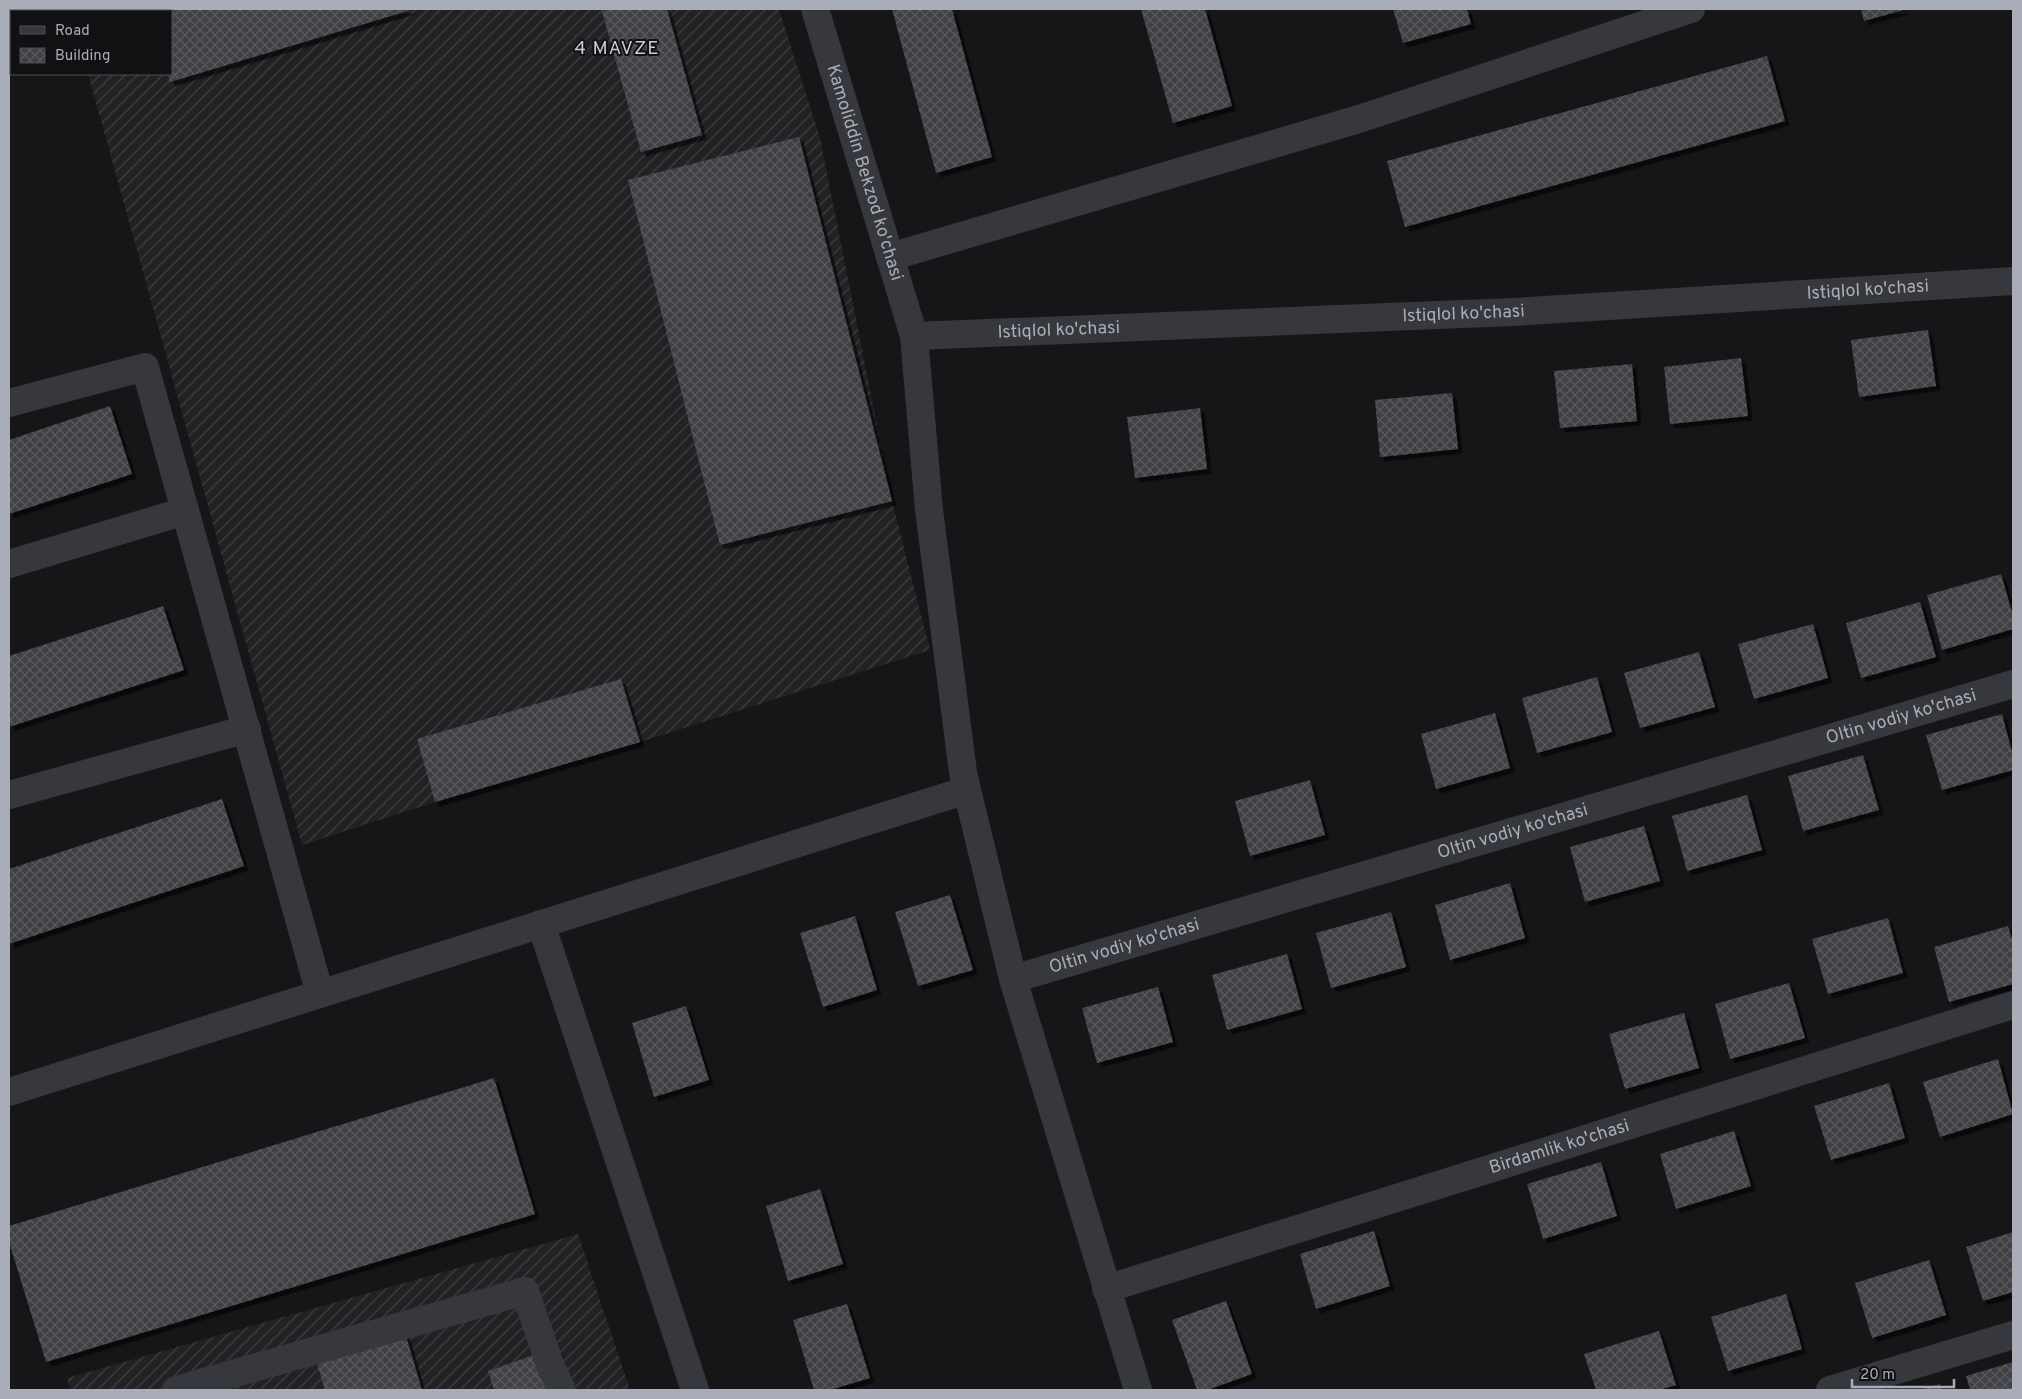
<svg xmlns="http://www.w3.org/2000/svg" width="2022" height="1399" viewBox="0 0 2022 1399" font-family="Overpass,sans-serif">
	<style>
		.industrial { fill: url(#industrial-furrows) }
		.building { fill: url(#building-cross-hatch); filter: url(#shadow) }
		.lines { fill: none; stroke-linecap: round; stroke-linejoin: round }
		.street { stroke: #37383d; stroke-width: 28 }
		.labels { text-anchor: middle; dominant-baseline: central; stroke-width: 4; stroke-linejoin: round; paint-order: stroke }
		.street-label { font-size: 18px; fill: #a8adb8; stroke: #111113 }
		.neighbourhood-label { font-size: 19px; letter-spacing: 1px; fill: #c9ccd4; stroke: #111113 }
	</style>
	<defs>
		<pattern id="industrial-furrows" width="10" height="10" patternUnits="userSpaceOnUse" patternTransform="scale(1.25)"><rect width="10" height="10" fill="#222225"/><path d="M-1 1l2-2M0 10L10 0M9 11l2-2" fill="none" stroke="#3f3f43"/></pattern>
		<pattern id="building-cross-hatch" width="8" height="8" patternUnits="userSpaceOnUse" patternTransform="scale(1.25)"><rect width="8" height="8" fill="#404145"/><path d="M0 0l8 8M0 8l8-8" fill="none" stroke="#595a5e"/></pattern>
		<filter id="shadow"><feDropShadow dx="4.5" dy="4.5" stdDeviation="0" flood-color="#0009"/></filter>
	</defs>
	<rect width="100%" height="100%" fill="#161618"/>
	<path class="industrial" d="M70,9h709l41,129 72,363 38,149 -290,92 -205,60 -133,43 -214,-771h83v-63h-100z
		M578,1234l52,156h-559l-4,-12z"/>
	<path class="building" d="M148,9h266l-244,73 -2,-8h3v-63h-22z
		M609,9h58l35,126 -61,17 -39,-141z
		M892,9h60l40,148 -56,16z
		M1141,9h64l27,97 -59,17z
		M1393,9h74l4,15 -68,19z
		M1861,9h46l-43,12z
		M1767,56l18,65 -380,106 -18,-66z
		M799,137l93,364 -172,44 -92,-365z
		M1928,330l8,56 -77,11 -8,-57z
		M1741,358l7,58 -78,8 -6,-57z
		M1632,364l5,57 -77,7 -6,-57z
		M1452,393l6,56 -78,8 -5,-57z
		M110,406l22,68 -123,40v-74z
		M1200,408l7,61 -72,9 -8,-61z
		M2001,574l12,42v13l-71,21 -15,-55z
		M1920,602l16,55 -75,21 -15,-55z
		M163,606l21,64 -175,57v-71z
		M1813,624l15,54 -74,21 -16,-55z
		M1699,652l16,55 -75,21 -16,-55z
		M1597,677l15,55 -75,21 -15,-55z
		M621,679l19,63 -205,60 -18,-63z
		M1495,713l15,55 -74,21 -15,-55z
		M2002,714l11,42v14l-71,20 -16,-55z
		M1863,755l16,55 -76,21 -15,-55z
		M1310,780l15,55 -75,21 -15,-55z
		M1747,795l15,55 -75,21 -15,-55z
		M222,799l22,67 -235,78v-75z
		M1644,826l16,55 -75,21 -15,-55z
		M1510,883l15,55 -75,22 -15,-55z
		M950,895l23,75 -55,16 -23,-74z
		M1391,912l15,55 -75,21 -15,-55z
		M855,916l22,74 -54,17 -23,-74z
		M1888,918l15,55 -75,21 -16,-55z
		M2008,926l5,17v41l-64,18 -15,-55z
		M1287,954l15,55 -75,21 -15,-55z
		M1789,983l16,55 -75,21 -15,-55z
		M1158,987l15,55 -76,21 -15,-55z
		M686,1006l23,74 -55,17 -22,-74z
		M1684,1013l15,55 -74,21 -16,-55z
		M1998,1059l15,55 -73,23 -17,-55z
		M494,1078l41,136 -489,148 -37,-120v-16z
		M1889,1083l16,55 -74,22 -17,-54z
		M1734,1131l17,55 -75,23 -16,-55z
		M1601,1162l16,54 -74,23 -16,-55z
		M820,1189l23,75 -55,17 -22,-75z
		M1374,1231l16,55 -74,23 -16,-55z
		M2013,1232v60l-30,9 -17,-54z
		M1929,1260l17,55 -74,23 -17,-55z
		M1786,1294l16,55 -74,22 -17,-54z
		M1226,1301l26,73 -45,16h-10l-25,-70z
		M847,1304l23,74 -40,12h-16l-21,-70z
		M1659,1331l17,54 -17,5h-63l-12,-36z
		M405,1333l17,57h-97l-9,-30z
		M537,1354l13,36h-56l-6,-19z
		M2013,1362v28h-43l-4,-14z
		M1940,1384l2,6h-22z"/>
	<g class="lines">
		<g class="street">
			<path id="s1" d="M815,9l99,327 15,174 34,262 4,18 46,189 125,411"/>
			<path d="M890,257l469,-138 332,-110"/>
			<path id="s2" d="M914,336l599,-24 500,-31"/>
			<path d="M9,403l136,-36 175,627"/>
			<path d="M9,564l176,-53"/>
			<path d="M9,795l238,-66"/>
			<path d="M541,924l154,466"/>
			<path id="s3" d="M1013,979l1000,-295"/>
			<path d="M9,1092l958,-302"/>
			<path id="s4" d="M1106,1289l907,-284"/>
			<path d="M176,1390l349,-99 25,74 12,25"/>
			<path d="M1830,1390l183,-55"/>
		</g>
	</g>
	<g class="labels">
		<g class="street-label">
			<text stroke="none"><textPath href="#s1" startOffset="171">Kamoliddin Bekzod ko'chasi</textPath></text>
			<text stroke="none"><textPath href="#s2" startOffset="955">Istiqlol ko'chasi</textPath></text>
			<text stroke="none"><textPath href="#s2" startOffset="550">Istiqlol ko'chasi</textPath></text>
			<text stroke="none"><textPath href="#s2" startOffset="145">Istiqlol ko'chasi</textPath></text>
			<text stroke="none"><textPath href="#s3" startOffset="926">Oltin vodiy ko'chasi</textPath></text>
			<text stroke="none"><textPath href="#s3" startOffset="521">Oltin vodiy ko'chasi</textPath></text>
			<text stroke="none"><textPath href="#s3" startOffset="116">Oltin vodiy ko'chasi</textPath></text>
			<text stroke="none"><textPath href="#s4" startOffset="475">Birdamlik ko'chasi</textPath></text>
		</g>
		<g class="neighbourhood-label">
			<text x="617" y="49">4 MAVZE</text>
		</g>
	</g>
	<rect width="2022" height="1399" fill="none" stroke="#a8adb8" stroke-width="20"/>
	<rect x="10" y="10" width="162" height="65" fill="#111113" stroke="#4d4f55"/>
	<rect x="20" y="26" width="25" height="8" fill="#37383d" stroke="#4d4f55"/>
	<text x="55" y="35" font-size="15" fill="#a8adb8">Road</text>
	<rect x="20" y="48" width="25" height="15" fill="url(#building-cross-hatch)" stroke="#4d4f55"/>
	<text x="55" y="60" font-size="15" fill="#a8adb8">Building</text>
	<path d="M1852 1379v8h102v-8" fill="none" stroke="#a8adb8" stroke-width="2.5"/>
	<text x="1860" y="1379" font-size="15" fill="#a8adb8" stroke="#111113" stroke-width="4" paint-order="stroke">20 m</text>
</svg>
